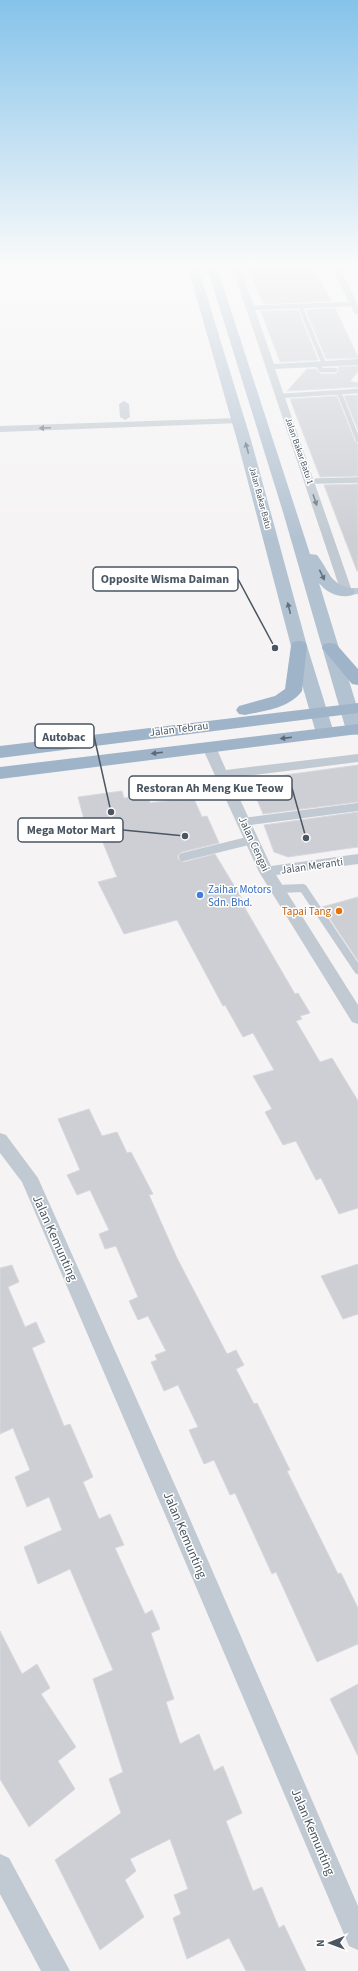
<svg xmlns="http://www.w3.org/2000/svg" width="358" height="1971" viewBox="0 0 358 1971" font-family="'Source Sans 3',sans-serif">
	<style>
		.building { fill: #cdcfd5; stroke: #d7d9de }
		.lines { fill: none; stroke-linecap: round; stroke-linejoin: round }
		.service-far2 { stroke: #c1cad2; stroke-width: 4.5 }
		.service-far1 { stroke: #c1cad2; stroke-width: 5.5 }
		.service { stroke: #c1cad2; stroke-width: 8 }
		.minor { fill: #c1cad2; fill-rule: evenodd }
		.primary { fill: #b3c2d1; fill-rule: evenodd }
		.trunk { fill: #9fb4c9; fill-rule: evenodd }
		.oneway { fill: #6e7983 }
		.oneway2 { fill: #64717d }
		.oneway3 { fill: #5b6976 }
		.shop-dot { fill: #3f7fe0; stroke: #fff; stroke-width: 1.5 }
		.food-dot { fill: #e8710a; stroke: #fff; stroke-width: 1.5 }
		.labels { text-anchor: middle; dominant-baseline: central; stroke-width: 3; stroke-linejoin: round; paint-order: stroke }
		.far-street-label { font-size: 9px; fill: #4a5661; stroke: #fff }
		.street-label { font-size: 11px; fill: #4a5661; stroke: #fff }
		.shop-label { font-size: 11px; fill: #366cbe; stroke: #fff; text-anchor: start }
		.food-label { font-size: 11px; fill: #c56008; stroke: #fff; text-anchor: end }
		.near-street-label { font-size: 13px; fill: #4a5661; stroke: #fff }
		.leader { fill: none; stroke: #4a5661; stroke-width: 1.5 }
		.callout-dot { fill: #4a5661; stroke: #fff; stroke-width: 1.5 }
		.callout { fill: #fff; stroke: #4a5661; stroke-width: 1.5 }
		.callout-label { font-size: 12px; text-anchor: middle; font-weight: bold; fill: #4a5661 }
	</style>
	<rect width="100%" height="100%" fill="#f5f3f3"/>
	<path class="building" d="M251,264h61l19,37 -67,3 -16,-35h4z
		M335,308l23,49v1l-32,1 -20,-49z
		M298,310l20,50 -38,2 -19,-51z
		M358,366v6l-8,9 8,2v4l-71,4 20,-22h9l5,5h14l3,-2v-5z
		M358,395v35l-14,-34z
		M337,396l18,45 3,3v32l-38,1 -30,-78z
		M358,484v87h-1l-33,-86z
		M358,765v37l-95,12 -14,-34z
		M122,791l2,7 24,-2 2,7 37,-5 1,2 6,-1 8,18 5,-1 12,27 -37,9 -4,3v4l6,3 31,-8 29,48 -2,1 53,91 3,-1 12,20 -10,3 2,3 -6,2 24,41 12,-4 26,43v107l-19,6 -18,-36 -5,2 -20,-39 -13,4 -18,-33 7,-3 -19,-33 21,-6 -21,-37 -10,4 -18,-32 -2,1 -46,-86 -53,14 -26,-52 19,-5 -18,-44 -11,1 -10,-37z
		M358,812v35l-70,10 -14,-5 -10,-27z
		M358,897v64l-36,-54z
		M89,1109l13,27 15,-4 10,21 4,-1 22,42 -4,1 28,63 50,96 9,-4 8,15 -8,4 18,35 3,-1 33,67 -3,1 51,103 3,-1 17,35v36l-41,18 -41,-90 -4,2 -37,-81 -5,2 -16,-35 -10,4 -15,-34 9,-3 -20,-42 -14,6 -13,-29 6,-2 -2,-5 11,-4 -18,-35 -10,4 -9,-19 9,-4 -22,-51 -11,3 -6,-15 10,-4 -19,-40 -13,5 -10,-20 13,-5 -22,-51z
		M358,1264v50l-15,5 -22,-43z
		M12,1265l7,17 -11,5 17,40 11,-5 9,20 -13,6 32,78 6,-2 23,53 -10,5 16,37 11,-5 14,31 -9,3 30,66 7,-4 8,19 -9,4 23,66 -8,3 14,42 19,-10 15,37 9,-5 19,47 -16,8 27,70 9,-4 17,41 5,-3 22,46h-60l-17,-33 -42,21 -14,-41 8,-4 -7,-19 14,-6 -18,-50 -40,20 6,12 -11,9 19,37 -44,33 -45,-90 66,-47 -12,-34 14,-7 -30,-93 20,-9 -43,-101 -32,15 -14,-37 38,-17 -13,-33 -22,10 -12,-30 15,-7 -17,-42 -13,6v-166z
		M0,1631l22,43 15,-10 13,24 -9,6 35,53 -18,14 17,28 -46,38 -29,-48z
		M358,1684v72l-28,-57z"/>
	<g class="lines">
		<path class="service-far2" d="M300,306l24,58
			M250,308l104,-4
			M317,364l4,6h14
			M339,392l19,48
			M280,396l78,-5"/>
		<path class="service-far1" d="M317,481l41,-1"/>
		<path class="service" d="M151,792l73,-10
			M243,822l115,-15
			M183,857l69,-17
			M277,889l26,-1 55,82"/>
		<path class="minor" d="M231,264h8l35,100 84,-5v6l-83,4 76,219h7v6l-11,1 -6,-3z
			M330,264h8l20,41v10l-4,-2z
			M124,401l5,3 1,13 -5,3 -5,-3 -1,-13z
			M238,418l5,3 -2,2 -241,9v-6z
			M209,743l5,1 2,3 10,23 132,-16v8l-128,16 41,88 87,-12v10l-82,11 82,130v19l-6,-2 -93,-150 -57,-125 2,-3z
			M0,1133l6,2 32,43 148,332 172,396v44l-9,-4 -179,-420 -148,-344 -22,-29z
			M0,1854l9,4 61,113h-29l-41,-77z"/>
		<path class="primary" d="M187,264h10l54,176 56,206 27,87 -3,4 -6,1 -6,-1 -3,-4 -25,-87 -54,-206z
			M206,264h10l94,290 7,1c14,18 11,28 36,34l2,3 -2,3c-13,4 -26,-2 -34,-12l39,127v25l-9,-1 -3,-4 -63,-218z"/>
		<path class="trunk" d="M299,641l6,1 2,4 -5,45c-12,17 -38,20 -57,24l-6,-1 -3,-4 3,-4 36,-10 10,-7 6,-43 2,-4z
			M330,643l6,1 22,25v16l-6,-1 -30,-36 2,-4z
			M358,703v10l-358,45v-12z
			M358,724v10l-358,45v-12z"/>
	</g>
	<defs><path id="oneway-solid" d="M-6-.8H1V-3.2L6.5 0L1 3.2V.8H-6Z"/></defs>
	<g class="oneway">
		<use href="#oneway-solid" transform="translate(45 428) rotate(178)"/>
		<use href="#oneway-solid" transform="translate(315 500) rotate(71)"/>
	</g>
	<g class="oneway2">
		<use href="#oneway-solid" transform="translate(247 448) rotate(-105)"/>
		<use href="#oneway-solid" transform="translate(322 575) rotate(64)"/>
		<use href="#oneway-solid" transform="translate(289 608) rotate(-104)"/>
	</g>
	<g class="oneway3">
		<use href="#oneway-solid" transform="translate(286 738) rotate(173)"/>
		<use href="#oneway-solid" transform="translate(157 753) rotate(173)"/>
	</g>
	<linearGradient id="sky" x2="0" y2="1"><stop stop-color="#85c3ea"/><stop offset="0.49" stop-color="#fafafa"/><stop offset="1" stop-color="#fafafa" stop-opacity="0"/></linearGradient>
	<rect width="358" height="540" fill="url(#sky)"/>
	<circle class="shop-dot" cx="200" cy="895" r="4"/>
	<circle class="food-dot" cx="339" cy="911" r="4"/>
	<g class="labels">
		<g class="far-street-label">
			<text transform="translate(299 451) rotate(71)">Jalan Bakar Batu 1</text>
			<text transform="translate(260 498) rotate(75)">Jalan Bakar Batu</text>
		</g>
		<g class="street-label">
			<text transform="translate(179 729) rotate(-7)">Jalan Tebrau</text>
			<text transform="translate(254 844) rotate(65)">Jalan Cengai</text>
			<text transform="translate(312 866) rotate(-8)">Jalan Meranti</text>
		</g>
		<g class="shop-label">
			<text x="208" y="889">Zaihar Motors<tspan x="208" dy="13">Sdn. Bhd.</tspan></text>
		</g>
		<g class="food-label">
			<text x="331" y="911">Tapai Tang</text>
		</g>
		<g class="near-street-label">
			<text transform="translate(55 1238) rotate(66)">Jalan Kemunting</text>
			<text transform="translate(185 1535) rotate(67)">Jalan Kemunting</text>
			<text transform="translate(313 1832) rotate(67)">Jalan Kemunting</text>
		</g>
	</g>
	<path class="leader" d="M275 648L238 579M111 812L94 736M306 838L292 788M185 836L123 830"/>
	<g class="callout-dot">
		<circle cx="275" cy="648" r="4"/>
		<circle cx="111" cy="812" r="4"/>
		<circle cx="306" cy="838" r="4"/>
		<circle cx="185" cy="836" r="4"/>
	</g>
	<g class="callout">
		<rect x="93" y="567" width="145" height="24" rx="4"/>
		<rect x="35" y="724" width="59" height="24" rx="4"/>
		<rect x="129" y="776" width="163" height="24" rx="4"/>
		<rect x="18" y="818" width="105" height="24" rx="4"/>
	</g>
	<g class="callout-label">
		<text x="165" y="583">Opposite Wisma Daiman</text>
		<text x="64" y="741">Autobac</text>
		<text x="210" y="792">Restoran Ah Meng Kue Teow</text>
		<text x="71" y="834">Mega Motor Mart</text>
	</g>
	<g transform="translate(330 1943) rotate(269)" stroke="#ffffff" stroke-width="3" paint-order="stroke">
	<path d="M0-3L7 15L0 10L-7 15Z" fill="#4a5661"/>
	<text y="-6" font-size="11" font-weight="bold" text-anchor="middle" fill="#4a5661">N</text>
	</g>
</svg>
